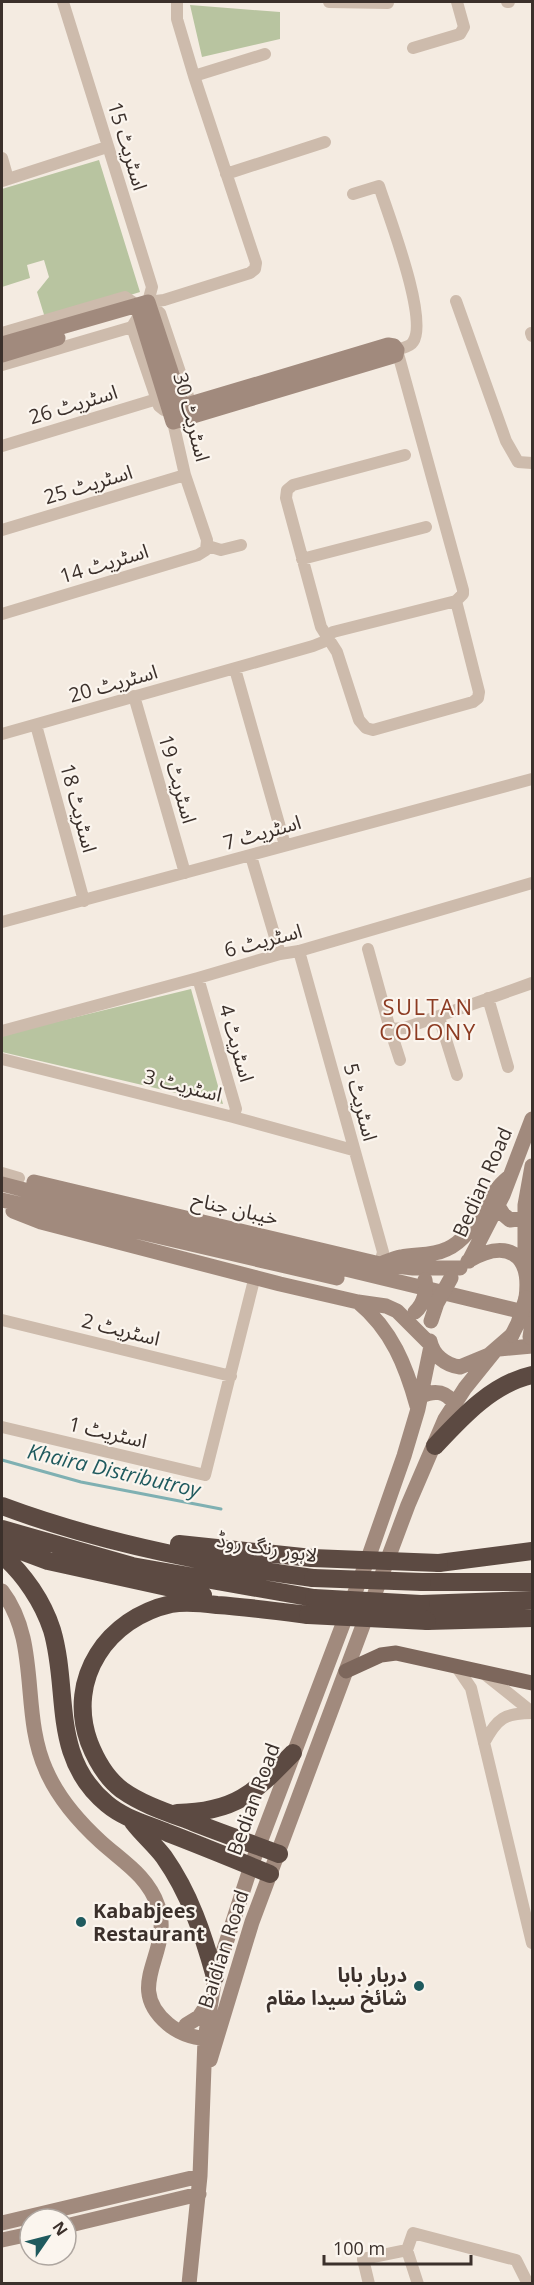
<svg xmlns="http://www.w3.org/2000/svg" width="534" height="2285" viewBox="0 0 534 2285" font-family="'Open Sans','Noto Sans Arabic',sans-serif">
	<style>
		.green { fill: #b8c4a0 }
		.lines { fill: none; stroke-linecap: round; stroke-linejoin: round }
		.stream { stroke: #7fb0b2; stroke-width: 3 }
		.street { stroke: #cdbbac; stroke-width: 12 }
		.secondary { stroke: #a18a7d; stroke-width: 15 }
		.primary { stroke: #7d675c; stroke-width: 15 }
		.highway { stroke: #5c4a42; stroke-width: 18 }
		.secondary-bridge { stroke: #a18a7d; stroke-width: 15 }
		.highway-bridge { stroke: #5c4a42; stroke-width: 18 }
		.poi-dot { fill: #1f5a5e; stroke: #fbf5ee; stroke-width: 2 }
		.labels { text-anchor: middle; dominant-baseline: central; stroke-width: 4.5; stroke-linejoin: round; paint-order: stroke }
		.street-label { font-size: 20px; fill: #3b302b; stroke: #fbf5ee }
		.poi-label { font-size: 20px; font-weight: bold; fill: #3b302b; stroke: #fbf5ee; text-anchor: start }
		.water-label { font-size: 21px; font-style: italic; fill: #1f5a5e; stroke: #fbf5ee }
		.quarter-label { font-size: 22px; letter-spacing: 1.5px; fill: #8c3b22; stroke: #fbf5ee }
	</style>
	<rect width="100%" height="100%" fill="#f4ebe1"/>
	<path class="green" d="M190,5l90,7v27l-78,18z
		M99,160l41,132 -94,29 -9,-29 12,-15 -5,-17 -17,5 3,13 -28,9v-98z
		M191,989l32,115 -221,-52v-17z"/>
	<g class="lines">
		<path class="stream" d="M2,1460l79,22 140,27"/>
		<path class="street" d="M63,2l89,285 -4,15
			M329,2l59,1
			M507,2h2
			M413,48l47,-14 4,-7 -7,-25
			M194,76l71,-22
			M2,158l6,21
			M226,174l99,-32
			M2,181l105,-34
			M456,301l50,140 12,21 14,1
			M148,302l16,-2 86,-27 5,-4 1,-6 -62,-187 -17,-57v-17
			M148,303l12,10 28,83 -6,10
			M132,327l27,79 5,4h6
			M2,333l123,-36 12,8
			M531,333l1,3
			M2,365l130,-38 8,-13
			M2,446l155,-47
			M405,455l-112,30 -6,5 -1,8 35,129 16,25 22,68 7,8 7,2 100,-28 5,-4 1,-6 -23,-91
			M2,530l183,-55
			M208,546l13,4 20,-5
			M302,559l124,-32
			M2,614l196,-59 8,-5 1,-10 -22,-65 -12,-53
			M235,669l50,176
			M134,696l51,177
			M36,725l48,176
			M2,734l311,-88 10,-4 10,-10 123,-31 7,-7v-4l-66,-240c5,-2 13,-3 16,-8 16,-22 -25,-128 -34,-156l-26,8
			M251,856l29,98
			M2,922l530,-143
			M368,949l22,80 15,-1 127,-45
			M299,951l84,301 -3,12
			M198,978l38,131 -3,8
			M488,998l20,69
			M439,1017l18,58
			M390,1029l10,31
			M2,1031l196,-53 82,-24 19,-3 233,-68
			M2,1059l231,58 120,33
			M2,1173l17,5
			M2,1320l229,56
			M2,1427l203,48 50,-199
			M456,1666l15,22 61,255
			M482,1672l50,40
			M484,1743c13,-25 21,-30 48,-30
			M369,2284l-6,-25 44,-9
			M418,2284l-11,-34 6,-17 103,27 12,24"/>
		<path class="secondary" d="M137,305l36,117 220,-66 3,-1 1,-5 -3,-4 -6,-1 -218,65
			M2,344l146,-42 37,112
			M2,355l56,-17
			M34,1182l346,82 33,4h47
			M2,1184l95,25 435,105
			M2,1200l335,78
			M498,1206l5,8 7,6 15,-2
			M13,1211l28,11 239,62 78,18 28,4 11,5 33,33
			M468,1261c38,-22 64,-9 58,37
			M469,1261l34,-66 29,-76
			M383,1263c5,-2 12,-5 18,-6 15,-3 32,-1 46,-8 29,-13 37,-52 61,-71
			M525,1266v-61l7,-39
			M358,1302c34,28 48,64 59,104
			M430,1341c3,14 15,24 30,26l29,-12 23,-20
			M499,1349l33,-3
			M421,1396c14,-6 24,-5 33,7
			M2,1591c39,51 18,122 44,179 12,28 32,51 55,72 21,19 47,34 57,64 16,47 -36,79 10,118 13,11 28,15 46,15
			M186,2025l13,-8 10,-15
			M210,2060l42,-138 156,-417 37,-86 20,-31 29,-36
			M2,2223l198,-47
			M66,2226l133,-32
			M2,2240l28,-6
			M189,2284l11,-108 5,-137 10,-62 36,-111 119,-313 34,-97 14,-47 13,-63"/>
		<path class="primary" d="M346,1671l35,-16 15,-2 136,30"/>
		<path class="highway" d="M435,1446c27,-29 57,-62 97,-71
			M2,1506c99,37 205,58 311,72
			M2,1529l130,37 182,32
			M2,1544l46,17 155,34
			M179,1544l133,14
			M2,1555c22,19 41,47 50,75 18,61 -2,127 55,174 18,15 40,20 61,29 34,13 68,27 102,41
			M439,1563l93,-12
			M422,1582h110
			M421,1604l111,-4
			M427,1621l105,-3
			M177,1813c59,-1 77,-20 116,-60
			M133,1822c10,13 22,23 31,35 26,37 39,77 51,120
			M279,1854c-29,-11 -58,-21 -86,-32 -24,-9 -50,-17 -71,-32 -16,-12 -26,-30 -33,-48 -23,-64 19,-124 82,-138 15,-3 31,-1 46,1 30,2 60,6 91,10"/>
		<path class="secondary-bridge" d="M415,1312c9,-8 12,-21 10,-32
			M431,1321l6,-18 14,-25
			M512,1335l6,-12 8,-25
			M530,1337l2,-14"/>
		<path class="highway-bridge" d="M312,1558l127,5
			M313,1578l109,4
			M314,1598l107,6
			M308,1615l119,6"/>
	</g>
	<g class="poi-dot">
		<circle cx="81" cy="1922" r="6"/>
		<circle cx="419" cy="1986" r="6"/>
	</g>
	<g class="labels">
		<g class="street-label">
			<text transform="translate(128 146) rotate(73)">اسٹریٹ 15</text>
			<text transform="translate(73 404) rotate(-17)">اسٹریٹ 26</text>
			<text transform="translate(192 417) rotate(75)">اسٹریٹ 30</text>
			<text transform="translate(88 484) rotate(-17)">اسٹریٹ 25</text>
			<text transform="translate(104 563) rotate(-17)">اسٹریٹ 14</text>
			<text transform="translate(113 683) rotate(-16)">اسٹریٹ 20</text>
			<text transform="translate(178 779) rotate(74)">اسٹریٹ 19</text>
			<text transform="translate(79 808) rotate(75)">اسٹریٹ 18</text>
			<text transform="translate(262 832) rotate(-16)">اسٹریٹ 7</text>
			<text transform="translate(263 940) rotate(-15)">اسٹریٹ 6</text>
			<text transform="translate(237 1043) rotate(74)">اسٹریٹ 4</text>
			<text transform="translate(183 1085) rotate(14)">اسٹریٹ 3</text>
			<text transform="translate(361 1102) rotate(75)">اسٹریٹ 5</text>
			<text transform="translate(482 1182) rotate(-66)">Bedian Road</text>
			<text transform="translate(235 1208) rotate(13)">خیبان جناح</text>
			<text transform="translate(121 1329) rotate(14)">اسٹریٹ 2</text>
			<text transform="translate(108 1432) rotate(13)">اسٹریٹ 1</text>
			<text transform="translate(267 1547) rotate(9)">لاہور رنگ روڈ</text>
			<text transform="translate(253 1799) rotate(-70)">Bedian Road</text>
			<text transform="translate(223 1949) rotate(-72)">Baidian Road</text>
		</g>
		<g class="poi-label">
			<text x="93" y="1910">Kababjees<tspan x="93" dy="23">Restaurant</tspan></text>
			<text x="407" y="1974" text-anchor="end">دربار بابا<tspan x="407" dy="23">شائخ سیدا مقام</tspan></text>
		</g>
		<g class="water-label">
			<text transform="translate(114 1470) rotate(13)">Khaira Distributroy</text>
		</g>
		<g class="quarter-label">
			<text x="428" y="1006">SULTAN<tspan x="428" dy="25">COLONY</tspan></text>
		</g>
	</g>
	<rect width="534" height="2285" fill="none" stroke="#3b302b" stroke-width="6"/>
	<g transform="translate(48 2237) rotate(55)"><circle r="28" fill="#fbf5ee" stroke="#aea6a0" stroke-width="1.5"/>
	<path d="M0-4.5L10 22L0 15L-10 22Z" fill="#1f5a5e"/>
	<text y="-9" font-size="16" font-weight="bold" text-anchor="middle" fill="#3b302b">N</text>
	</g>
	<path d="M324 2255v9h147v-9" fill="none" stroke="#3b302b" stroke-width="3"/>
	<text x="333" y="2255" font-size="18" fill="#3b302b" stroke="#fbf5ee" stroke-width="4.5" paint-order="stroke">100 m</text>
</svg>
